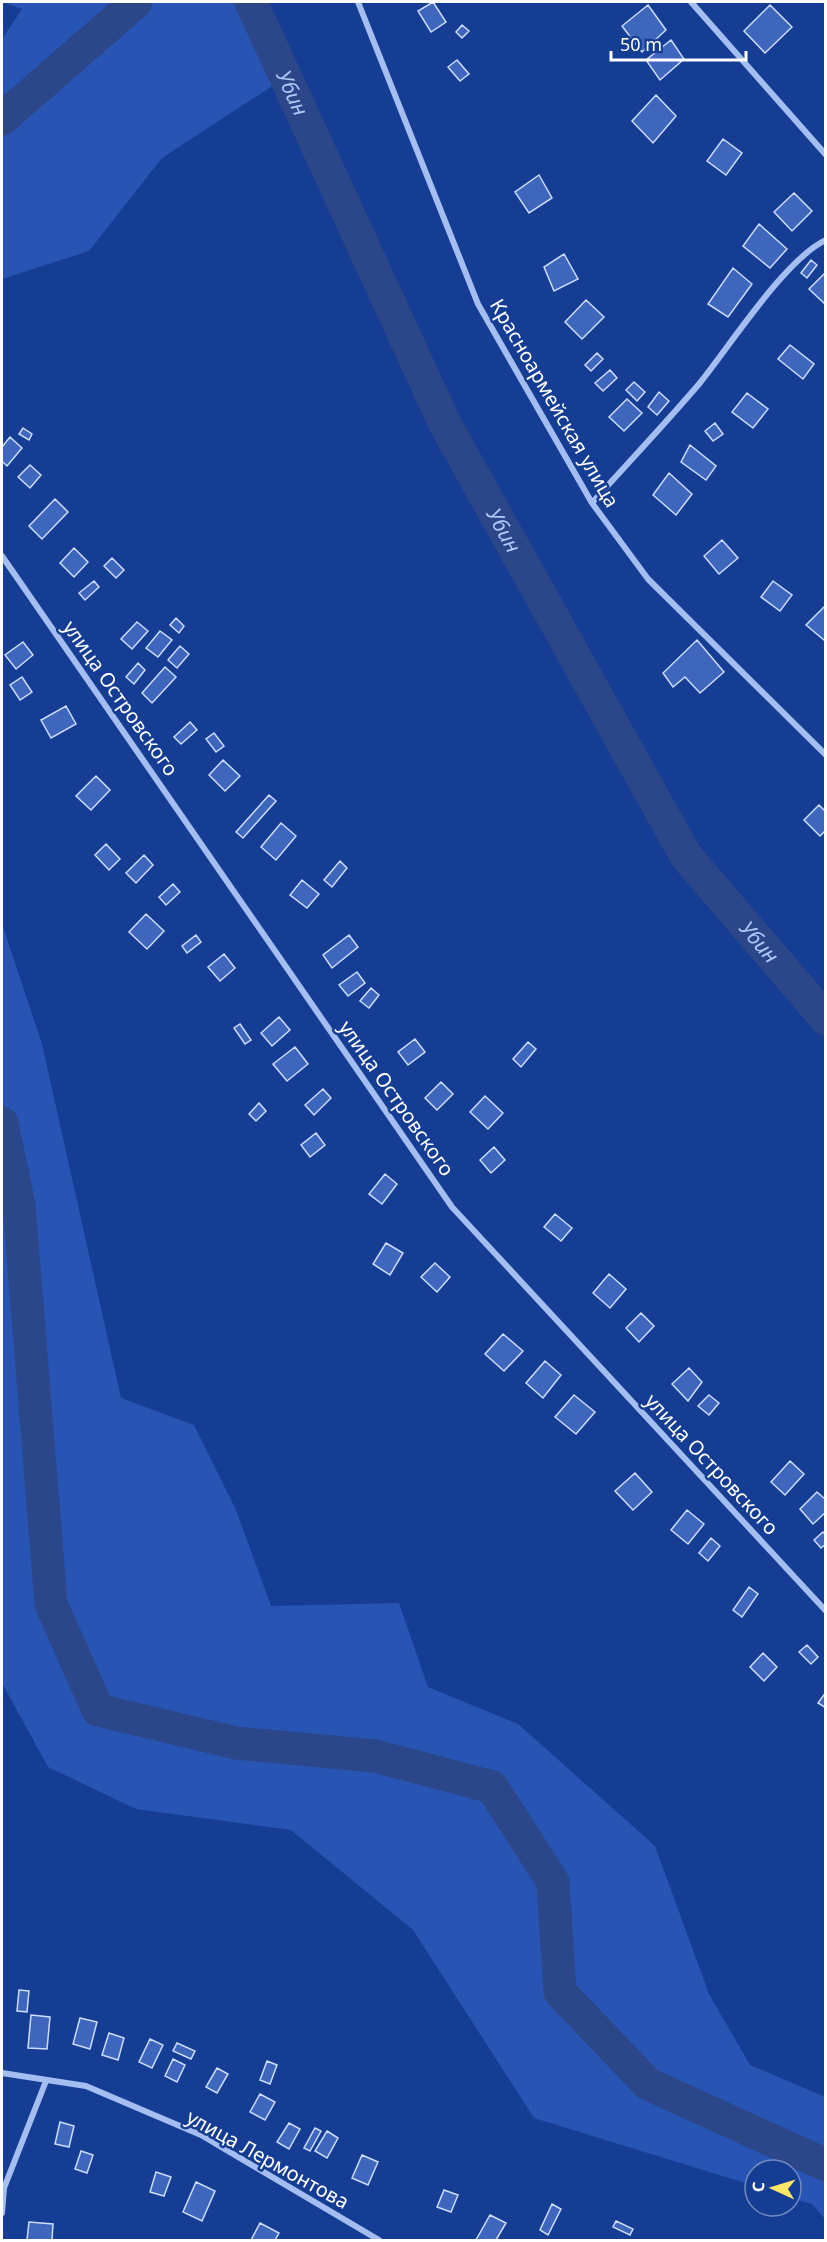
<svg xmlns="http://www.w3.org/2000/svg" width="827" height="2242" viewBox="0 0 827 2242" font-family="'Noto Sans',sans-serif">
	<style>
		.green { fill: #2855b3 }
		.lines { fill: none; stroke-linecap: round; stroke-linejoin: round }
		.river { stroke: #2b4789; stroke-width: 33 }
		.building { fill: #3e66bc; stroke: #ccdcfc; stroke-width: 1.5 }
		.street { stroke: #a5bef1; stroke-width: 6 }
		.labels { text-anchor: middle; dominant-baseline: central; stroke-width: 5; stroke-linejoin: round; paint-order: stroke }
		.street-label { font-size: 20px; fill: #fff; stroke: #153d94 }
		.water-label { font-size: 21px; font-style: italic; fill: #b1c9f8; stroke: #153d94 }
	</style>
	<rect width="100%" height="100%" fill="#153d94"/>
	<path class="green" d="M2,2h249l35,75 -124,81 -73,93 -87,28v-240l20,-30z
		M2,924l40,120 79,354 73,27 42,85 35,96 128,-3 29,84 90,37 137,122 54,148 41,71 75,32v122l-13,-15 -21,-6v-28h-36v16l-221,-68 -121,-188 -122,-100 -155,-21 -88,-42 -46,-84z"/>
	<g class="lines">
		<g class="river">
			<path id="s1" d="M251,2l194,422 241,432 140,163"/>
			<path d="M2,119l134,-117"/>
			<path d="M2,1123l17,82 32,399 47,106 138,33 139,13 117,31 61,95 7,110 88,92 178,81"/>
		</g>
	</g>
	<path class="building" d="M433,2l13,20 -15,10 -13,-21z
		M648,5l18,25 -24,22 -20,-26z
		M770,5l22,22 -27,26 -21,-22z
		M462,25l7,6 -7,7 -6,-6z
		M671,40l13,19 -24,21 -14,-20z
		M457,60l12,14 -9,7 -12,-14z
		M656,95l20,21 -23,27 -21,-22z
		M723,139l19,14 -16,22 -19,-14z
		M539,175l13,23 -23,15 -14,-21z
		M794,193l18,18 -20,20 -18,-19z
		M759,224l28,25 -17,19 -27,-22z
		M564,254l14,25 -24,12 -10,-24z
		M811,260l6,5 -10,13 -6,-5z
		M733,268l19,16 -24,33 -20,-13z
		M826,272v33l-17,-16z
		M586,300l18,17 -22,22 -17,-17z
		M790,345l24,19 -11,15 -25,-20z
		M597,353l6,6 -12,12 -6,-6z
		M610,370l7,8 -14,13 -8,-8z
		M634,382l11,10 -8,9 -11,-11z
		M659,392l10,9 -12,14 -9,-8z
		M747,393l21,16 -15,19 -21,-16z
		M627,399l15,14 -18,18 -15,-14z
		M715,423l8,11 -10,7 -8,-10z
		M23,428l9,6 -3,6 -10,-6z
		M10,437l12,11 -15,18 -5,-5v-14z
		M690,445l26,21 -10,14 -25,-18z
		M30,465l11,10 -11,13 -12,-11z
		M669,473l23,21 -16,21 -23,-20z
		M55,499l13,13 -26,27 -13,-13z
		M722,540l16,18 -19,16 -15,-18z
		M74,548l14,14 -14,15 -14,-14z
		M112,558l12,12 -8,8 -12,-12z
		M94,581l5,6 -14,13 -6,-7z
		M773,581l19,14 -12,16 -19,-14z
		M826,605v33l-2,2 -18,-15z
		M176,618l8,8 -5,7 -9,-8z
		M137,622l11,9 -16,18 -11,-10z
		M160,631l12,9 -14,17 -12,-9z
		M697,640l27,32 -24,21 -15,-16 -12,10 -10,-14z
		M23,642l10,13 -17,14 -11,-14z
		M180,646l9,8 -12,14 -9,-8z
		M138,663l7,7 -11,14 -8,-7z
		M165,667l11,10 -24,26 -10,-10z
		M22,677l10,15 -12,8 -10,-15z
		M66,706l10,18 -25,14 -10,-18z
		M190,722l7,8 -16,14 -7,-7z
		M214,733l10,13 -8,6 -10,-13z
		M223,760l17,16 -15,15 -16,-16z
		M96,776l14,14 -19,20 -15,-14z
		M269,795l7,6 -33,37 -7,-6z
		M819,805l7,7v18l-6,6 -16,-16z
		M281,823l15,13 -20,24 -15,-13z
		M106,844l14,15 -11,11 -14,-15z
		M144,855l9,10 -17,18 -10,-10z
		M340,861l7,7 -15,19 -8,-7z
		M302,880l17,14 -12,14 -17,-13z
		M173,884l7,8 -14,13 -7,-8z
		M146,914l18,17 -17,18 -18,-17z
		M196,935l5,7 -14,11 -5,-7z
		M349,935l9,12 -26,21 -9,-13z
		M224,954l11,14 -15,13 -12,-14z
		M357,972l8,11 -17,13 -9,-11z
		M371,988l8,7 -10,13 -9,-7z
		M279,1017l11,13 -18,16 -11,-13z
		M240,1024l11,16 -6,4 -11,-16z
		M415,1039l10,13 -17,13 -10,-13z
		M528,1042l8,7 -15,18 -8,-8z
		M295,1047l13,17 -21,17 -14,-17z
		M441,1082l12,12 -16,16 -12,-12z
		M323,1089l8,9 -17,17 -9,-10z
		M485,1096l18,17 -15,16 -18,-17z
		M259,1103l7,8 -10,10 -7,-7z
		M316,1133l9,12 -15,12 -9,-12z
		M494,1147l11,13 -14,13 -11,-13z
		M385,1174l12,10 -15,20 -13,-10z
		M555,1214l17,14 -11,13 -17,-14z
		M386,1243l17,10 -13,22 -17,-11z
		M435,1263l15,14 -13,15 -16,-15z
		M609,1274l17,15 -16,19 -17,-15z
		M641,1313l13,13 -15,16 -13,-14z
		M503,1334l20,17 -19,20 -19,-17z
		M545,1361l16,14 -18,23 -17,-15z
		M689,1368l13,14 -14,19 -16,-17z
		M574,1395l21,17 -19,22 -21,-17z
		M709,1395l10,8 -10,12 -11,-9z
		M790,1461l14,13 -19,21 -14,-13z
		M635,1473l17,19 -19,18 -18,-19z
		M817,1492l9,8v12l-13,12 -13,-15z
		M687,1510l17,14 -16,20 -17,-14z
		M823,1532l3,3v9l-5,4 -7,-8z
		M711,1538l9,8 -12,15 -9,-8z
		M749,1587l9,7 -16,23 -9,-7z
		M807,1645l11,12 -7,7 -12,-12z
		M763,1653l14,14 -13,14 -14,-14z
		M826,1692v16l-8,-5z
		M19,1990l10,1 -2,21 -10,-1z
		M31,2015l19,2 -3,32 -19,-1z
		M80,2018l17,4 -7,27 -17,-5z
		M109,2033l15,5 -6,22 -16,-5z
		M150,2039l13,6 -11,23 -13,-6z
		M177,2043l18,8 -4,8 -18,-8z
		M173,2059l12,6 -8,17 -12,-6z
		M267,2061l10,4 -7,19 -10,-4z
		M217,2068l11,6 -11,19 -11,-6z
		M260,2094l15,8 -10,18 -15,-8z
		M60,2122l14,4 -5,21 -14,-3z
		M289,2123l11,6 -11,20 -12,-7z
		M315,2128l6,3 -11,20 -6,-3z
		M327,2131l11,7 -11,20 -12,-7z
		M81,2151l12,4 -6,18 -12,-4z
		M362,2155l16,7 -10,23 -16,-7z
		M156,2172l15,5 -7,19 -14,-4z
		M196,2182l19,9 -13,30 -19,-9z
		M444,2190l14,5 -7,17 -14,-5z
		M552,2204l9,5 -13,26 -8,-5z
		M490,2215l16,8 -10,17h-20z
		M616,2221l17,8 -3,6 -17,-8z
		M29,2222l24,2 -1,16h-25z
		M260,2223l19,10 -4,7h-24z"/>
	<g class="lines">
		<path class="street" d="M358,2l120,302 114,199 56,76 178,176
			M691,2l135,153
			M592,503c35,-39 72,-78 107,-119 31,-38 86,-125 127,-144
			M2,556l450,651 374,404
			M2,2073l84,13 115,49 178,105
			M2,2213l2,-25 42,-107"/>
	</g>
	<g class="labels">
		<g class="street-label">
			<text transform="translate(555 403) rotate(60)">Красноармейская улица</text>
			<text transform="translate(121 698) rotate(55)">улица Островского</text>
			<text transform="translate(397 1098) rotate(55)">улица Островского</text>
			<text transform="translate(712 1464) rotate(47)">улица Островского</text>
			<text transform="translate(268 2159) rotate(29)">улица Лермонтова</text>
		</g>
		<g class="water-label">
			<text stroke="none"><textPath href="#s1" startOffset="100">Убин</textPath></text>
			<text stroke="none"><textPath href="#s1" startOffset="586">Убин</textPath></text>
			<text stroke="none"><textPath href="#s1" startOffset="1072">Убин</textPath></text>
		</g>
	</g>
	<rect width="827" height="2242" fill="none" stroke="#ffffff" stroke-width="6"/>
	<g transform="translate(773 2188) rotate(274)"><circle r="28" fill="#153d94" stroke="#738bbf" stroke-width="1.5"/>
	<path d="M0-4.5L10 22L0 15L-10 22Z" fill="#ffe665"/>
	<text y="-9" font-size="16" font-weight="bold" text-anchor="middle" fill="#ffffff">С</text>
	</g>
	<path d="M611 51v9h135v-9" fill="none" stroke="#ffffff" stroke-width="3"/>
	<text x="620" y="51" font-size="18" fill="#ffffff" stroke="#153d94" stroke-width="4.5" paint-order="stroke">50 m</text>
</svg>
